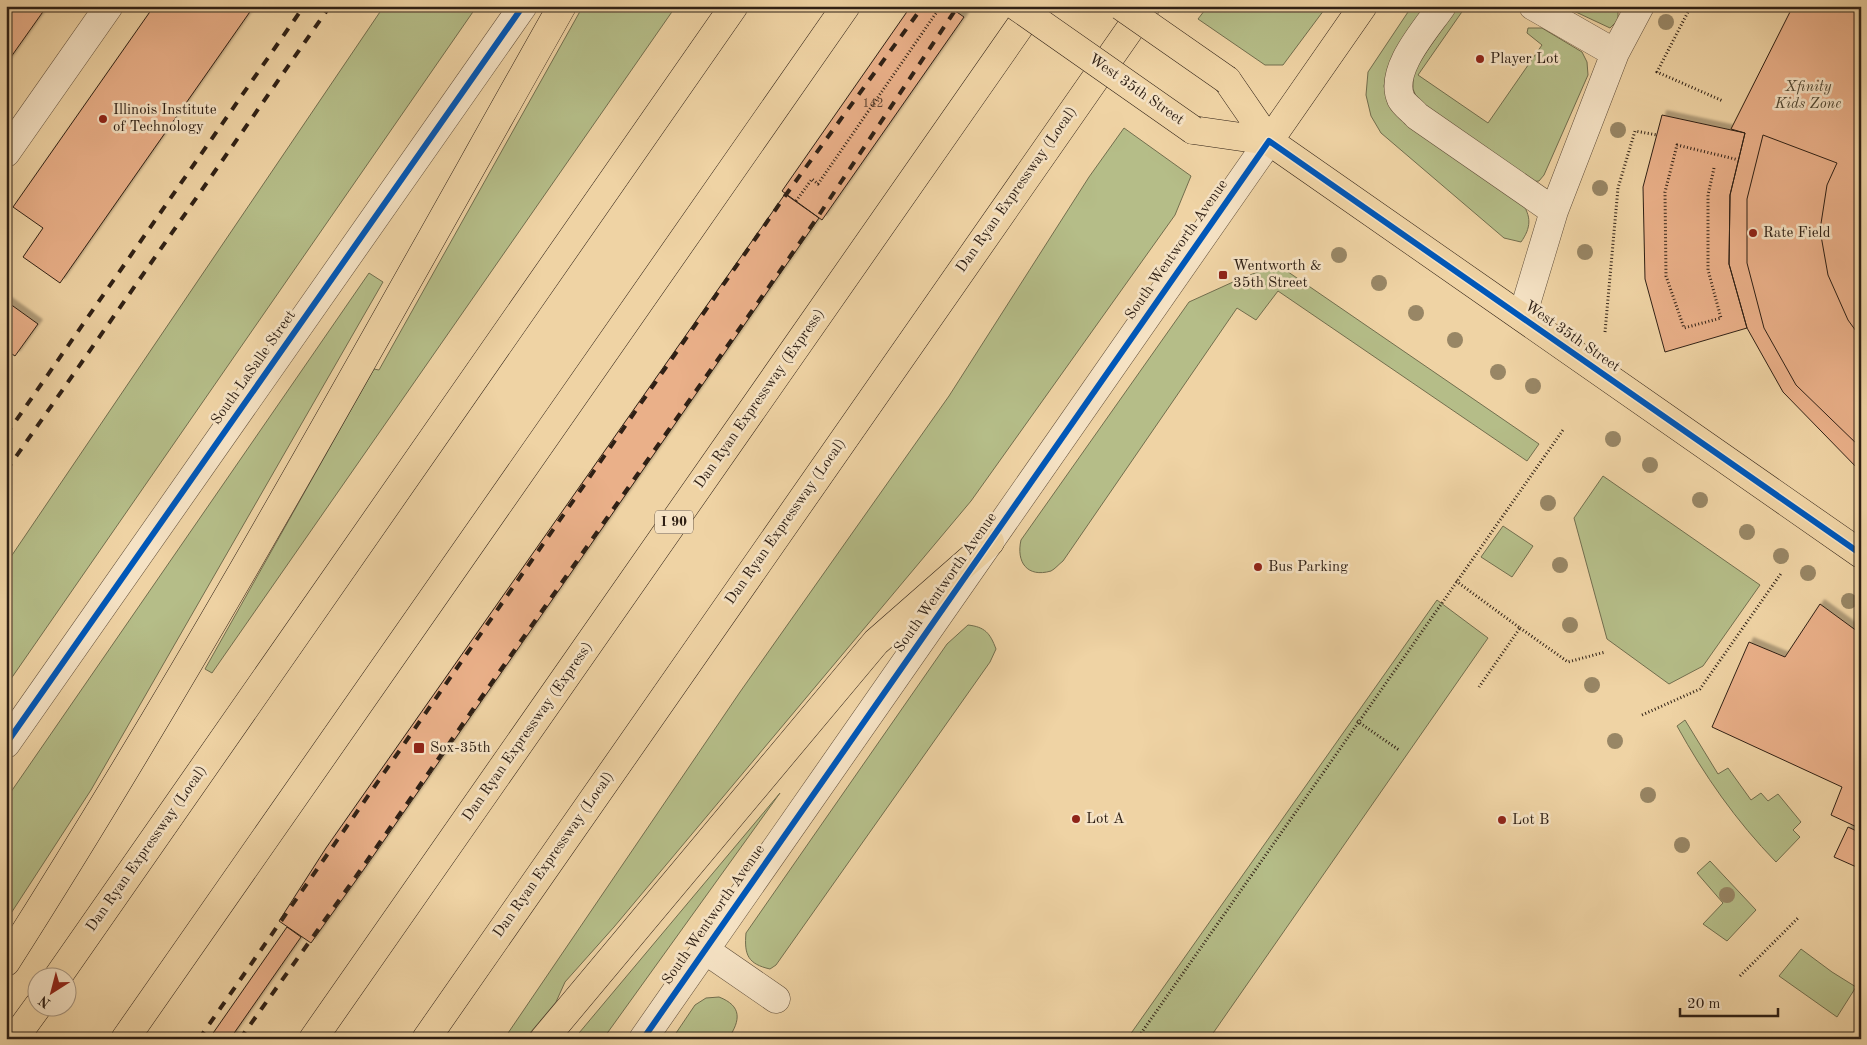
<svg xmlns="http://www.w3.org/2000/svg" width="1867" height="1045" viewBox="0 0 1867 1045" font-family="'Old Standard TT',serif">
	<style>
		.green { fill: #b5bd88; stroke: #726e4e }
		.building { fill: #eab089; stroke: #2f2015; filter: url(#shadow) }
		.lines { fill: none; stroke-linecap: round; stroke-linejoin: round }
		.minor-casing { stroke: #5f4d39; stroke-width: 29 }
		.major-casing { stroke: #2f2015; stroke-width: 29 }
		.highway-casing { stroke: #2f2015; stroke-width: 29 }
		.path { stroke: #2f2015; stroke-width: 3; stroke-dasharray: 1 2.5; stroke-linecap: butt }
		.minor { stroke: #f5e2c4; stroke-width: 28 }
		.major { stroke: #efd3a4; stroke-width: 28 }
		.highway { stroke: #efd3a4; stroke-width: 28 }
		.rail { stroke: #2f2015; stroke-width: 4; stroke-dasharray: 9 9; stroke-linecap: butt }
		.major-bridge-casing { stroke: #2f2015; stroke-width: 29; stroke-linecap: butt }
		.major-bridge { stroke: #efd3a4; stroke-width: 28 }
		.cycleway-casing { stroke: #f5e2c4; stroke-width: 9 }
		.cycleway { stroke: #0057b8; stroke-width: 6 }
		.tree { fill: #988665 }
		.poi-dot { fill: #8f2418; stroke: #f5e2c4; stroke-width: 2 }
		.labels { text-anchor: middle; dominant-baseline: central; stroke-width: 5; stroke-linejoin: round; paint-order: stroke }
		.number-label { font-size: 12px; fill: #5e4432 }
		.shield { fill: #f5e2c4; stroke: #6a5a4a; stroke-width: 1 }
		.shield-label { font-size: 14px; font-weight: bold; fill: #2f2015 }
		.poi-label { font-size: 15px; fill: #2f2015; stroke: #f5e2c4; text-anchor: start }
		.park-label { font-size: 15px; font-style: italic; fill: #504732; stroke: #f5e2c4 }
		.street-label { font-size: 15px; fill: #2f2015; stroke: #f5e2c4 }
	</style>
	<defs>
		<filter id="shadow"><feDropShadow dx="4.5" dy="-4.5" stdDeviation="1" flood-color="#0004"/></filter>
	</defs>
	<rect width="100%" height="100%" fill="#efd3a4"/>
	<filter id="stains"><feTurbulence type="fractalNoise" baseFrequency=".004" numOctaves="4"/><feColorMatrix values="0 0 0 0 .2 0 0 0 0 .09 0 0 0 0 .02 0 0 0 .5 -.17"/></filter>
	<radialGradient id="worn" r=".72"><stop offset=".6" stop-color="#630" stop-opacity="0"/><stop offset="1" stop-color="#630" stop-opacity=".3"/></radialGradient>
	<path class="green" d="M384,6h93l-471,680v-122z
		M583,6h93l-464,667 -7,-4 169,-300 5,1z
		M1208,6h119l-44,59h-18l-67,-46z
		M1412,6h15l-31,44 -8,17 -4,19 4,18 18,17 115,81c11,14 10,26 0,40l-17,-4 -123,-105 -10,-17 -5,-21 2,-23z
		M1458,6h8l-48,69 70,48 54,-78 -15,-12 1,-5h14l40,24 5,10 1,13 -44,100 -5,6 -9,1 -112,-81 -5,-12v-18z
		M1563,6h55v14l-8,8z
		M1124,128l67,48 -16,39 -204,286 -357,426 -49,55 -9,20 -31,37h-21l236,-347 209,-296 140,-219z
		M1278,265l261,179 -12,17 -249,-170 -22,29 -19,-12 -174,253c-4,3 -8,8 -12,10 -24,7 -35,-9 -30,-31l168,-238 55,-25z
		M369,273l14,9 -292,508 -85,131v-122z
		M1603,476l157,109 -57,81 -34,18 -62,-45 -33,-121z
		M1503,526l30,20 -21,31 -31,-20z
		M1437,600l51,38 -279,401h-82z
		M968,625c17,2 22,8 28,24l-6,13 -214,303 -6,4c-22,-5 -26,-14 -24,-36l201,-289z
		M1685,720l33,54 10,-6 23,32 10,-7 7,8 10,-7 23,28 -8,8 7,7 -24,25c-40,-41 -72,-87 -99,-136z
		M780,793l-177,246h-29z
		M1710,861l46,49 -29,31 -24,-17 20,-21 -26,-30z
		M1801,949l31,23 24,15 -19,30 -58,-41z
		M719,997c23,9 22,23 9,42h-56l23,-34 11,-7z"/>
	<path class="building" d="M6,6h41l-41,58z
		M154,6h100l-194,277 -37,-26 20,-29 -30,-21z
		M911,6h37l16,11 -142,203 -40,-29z
		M948,6h14l-5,6z
		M1793,6h68v466l-78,-80 -36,-64 -18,-64 1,-69 15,-62 -14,-4z
		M1662,115l83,18 -15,62 -1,69 18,64 -82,24 -20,-73 -2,-92z
		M1763,135l74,28 -10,22 -7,45 8,45 20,45 13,18v110l-65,-63 -32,-57 -17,-65v-64z
		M785,194l34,24 -457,654 -51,71 -32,-22 47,-73z
		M6,301l32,23 -23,32 -9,-6z
		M1820,604l41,30v195l-30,-14 11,-28 -130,-60 37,-85 36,15z
		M1848,827l13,6v36l-27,-12z
		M287,927l14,10 -71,102h-21z"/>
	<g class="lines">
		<g class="minor-casing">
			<path id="minor" d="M1442,6c-15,22 -54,64 -41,93 3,6 12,12 16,17l137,95
				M1533,6l82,47
				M6,153l103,-147
				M1522,317l32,-106 61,-158 25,-47
				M6,744l517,-738
				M705,950l71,49
				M643,1039l626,-898"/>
		</g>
		<g class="major-casing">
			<path id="major" d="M1227,80l42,61 592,413
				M1193,130l76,11
				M1269,141l94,-135"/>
		</g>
		<g class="highway-casing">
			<path id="highway" d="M6,962c198,-311 375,-635 556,-956
				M57,978l677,-972
				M14,1039l24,-33
				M125,1039l721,-1033
				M313,1039l721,-1033
				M426,1039l720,-1033
				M544,1039l332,-397 114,-100"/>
		</g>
		<path class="path" d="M1691,6l-34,66 66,29
			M1714,168l-6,27v75l13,48 -37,10 -18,-52 -1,-84 12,-47 62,15
			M796,201l16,-22 6,5 123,-178
			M1605,332l13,-144 17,-57 22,4
			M1456,581l64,47 -41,59
			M1520,628l48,34 37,-10
			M1642,715l58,-26 82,-117
			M1357,721l42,29
			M1740,976l59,-59
			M1137,1039l426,-609"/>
		<use href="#minor" class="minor"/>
		<use href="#major" class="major"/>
		<use href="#highway" class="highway"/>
		<path class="rail" d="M6,435l298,-429
			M6,471l324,-465
			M199,1039l586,-843 138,-190
			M240,1039l117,-164 460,-657 141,-212"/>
		<g class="major-bridge-casing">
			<path id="major-bridge" d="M1016,6l177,124
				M1121,6l106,74"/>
		</g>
		<use href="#major-bridge" class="major-bridge"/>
		<g class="cycleway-casing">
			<path id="cycleway" d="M6,744l517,-738
				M643,1039l626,-898 592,413"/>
		</g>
		<use href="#cycleway" class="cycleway"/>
	</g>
	<g class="tree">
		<circle cx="1666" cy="22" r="8"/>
		<circle cx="1618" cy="130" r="8"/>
		<circle cx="1600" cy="188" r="8"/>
		<circle cx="1585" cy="252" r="8"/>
		<circle cx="1339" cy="255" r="8"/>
		<circle cx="1379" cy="283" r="8"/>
		<circle cx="1416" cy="313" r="8"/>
		<circle cx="1455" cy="340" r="8"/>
		<circle cx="1498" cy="372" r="8"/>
		<circle cx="1533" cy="386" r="8"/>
		<circle cx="1613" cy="439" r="8"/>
		<circle cx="1650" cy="465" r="8"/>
		<circle cx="1700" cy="500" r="8"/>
		<circle cx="1548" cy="503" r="8"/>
		<circle cx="1747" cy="532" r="8"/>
		<circle cx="1781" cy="556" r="8"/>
		<circle cx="1560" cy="565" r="8"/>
		<circle cx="1808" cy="573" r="8"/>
		<circle cx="1849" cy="601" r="8"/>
		<circle cx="1570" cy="625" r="8"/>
		<circle cx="1592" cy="685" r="8"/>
		<circle cx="1615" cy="741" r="8"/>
		<circle cx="1648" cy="795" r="8"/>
		<circle cx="1682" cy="845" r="8"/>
		<circle cx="1727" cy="895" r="8"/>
	</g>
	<g class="poi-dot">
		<circle cx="1480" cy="59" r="5"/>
		<circle cx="103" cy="119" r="5"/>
		<circle cx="1753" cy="233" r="5"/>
		<rect x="1218" y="270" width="10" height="10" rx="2.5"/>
		<circle cx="1258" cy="567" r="5"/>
		<rect x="413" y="742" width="12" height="12" rx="2.5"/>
		<circle cx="1076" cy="819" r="5"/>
		<circle cx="1502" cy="820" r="5"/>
	</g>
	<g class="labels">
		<g class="number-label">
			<text x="873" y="104">142</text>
		</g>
		<rect class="shield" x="655" y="510.5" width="38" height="23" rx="4"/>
		<g class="shield-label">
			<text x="674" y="522">I 90</text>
		</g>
		<g class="poi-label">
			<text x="1490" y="59">Player Lot</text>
			<text x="113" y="110">Illinois Institute<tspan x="113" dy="17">of Technology</tspan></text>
			<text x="1763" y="233">Rate Field</text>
			<text x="1233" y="266">Wentworth &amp;<tspan x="1233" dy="17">35th Street</tspan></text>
			<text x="1268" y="567">Bus Parking</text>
			<text x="430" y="748">Sox-35th</text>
			<text x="1086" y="819">Lot A</text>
			<text x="1512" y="820">Lot B</text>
		</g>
		<g class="park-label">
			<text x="1808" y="87">Xfinity<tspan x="1808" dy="17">Kids Zone</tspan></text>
		</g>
		<g class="street-label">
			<text transform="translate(1136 90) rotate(35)">West 35th Street</text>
			<text transform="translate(1017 190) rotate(-55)">Dan Ryan Expressway (Local)</text>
			<text transform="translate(1177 250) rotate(-55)">South Wentworth Avenue</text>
			<text transform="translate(1572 337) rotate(35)">West 35th Street</text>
			<text transform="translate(254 368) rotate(-55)">South LaSalle Street</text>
			<text transform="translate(760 399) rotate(-55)">Dan Ryan Expressway (Express)</text>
			<text transform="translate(786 522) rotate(-55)">Dan Ryan Expressway (Local)</text>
			<text transform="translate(946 583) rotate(-55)">South Wentworth Avenue</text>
			<text transform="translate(528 732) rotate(-55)">Dan Ryan Expressway (Express)</text>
			<text transform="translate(147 849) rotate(-55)">Dan Ryan Expressway (Local)</text>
			<text transform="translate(554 855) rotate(-55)">Dan Ryan Expressway (Local)</text>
			<text transform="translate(714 915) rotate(-55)">South Wentworth Avenue</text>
		</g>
	</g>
	<rect width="1867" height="1045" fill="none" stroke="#efd3a4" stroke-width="25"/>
	<rect x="8" y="8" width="1852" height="1030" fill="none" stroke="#2f2015" stroke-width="2.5"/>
	<rect x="12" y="12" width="1842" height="1020" fill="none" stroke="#2f2015"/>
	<g transform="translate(52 992) rotate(216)"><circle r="24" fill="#f5e2c4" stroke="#a6947e"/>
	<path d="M0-4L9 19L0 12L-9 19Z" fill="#8f2418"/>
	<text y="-8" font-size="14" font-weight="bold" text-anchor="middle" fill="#2f2015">N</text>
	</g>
	<path d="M1680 1008v8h98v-8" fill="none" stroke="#2f2015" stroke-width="2.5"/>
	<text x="1687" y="1008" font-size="15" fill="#2f2015" stroke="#f5e2c4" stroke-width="4" paint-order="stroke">20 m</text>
	<rect width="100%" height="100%" filter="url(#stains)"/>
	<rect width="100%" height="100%" fill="url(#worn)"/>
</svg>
